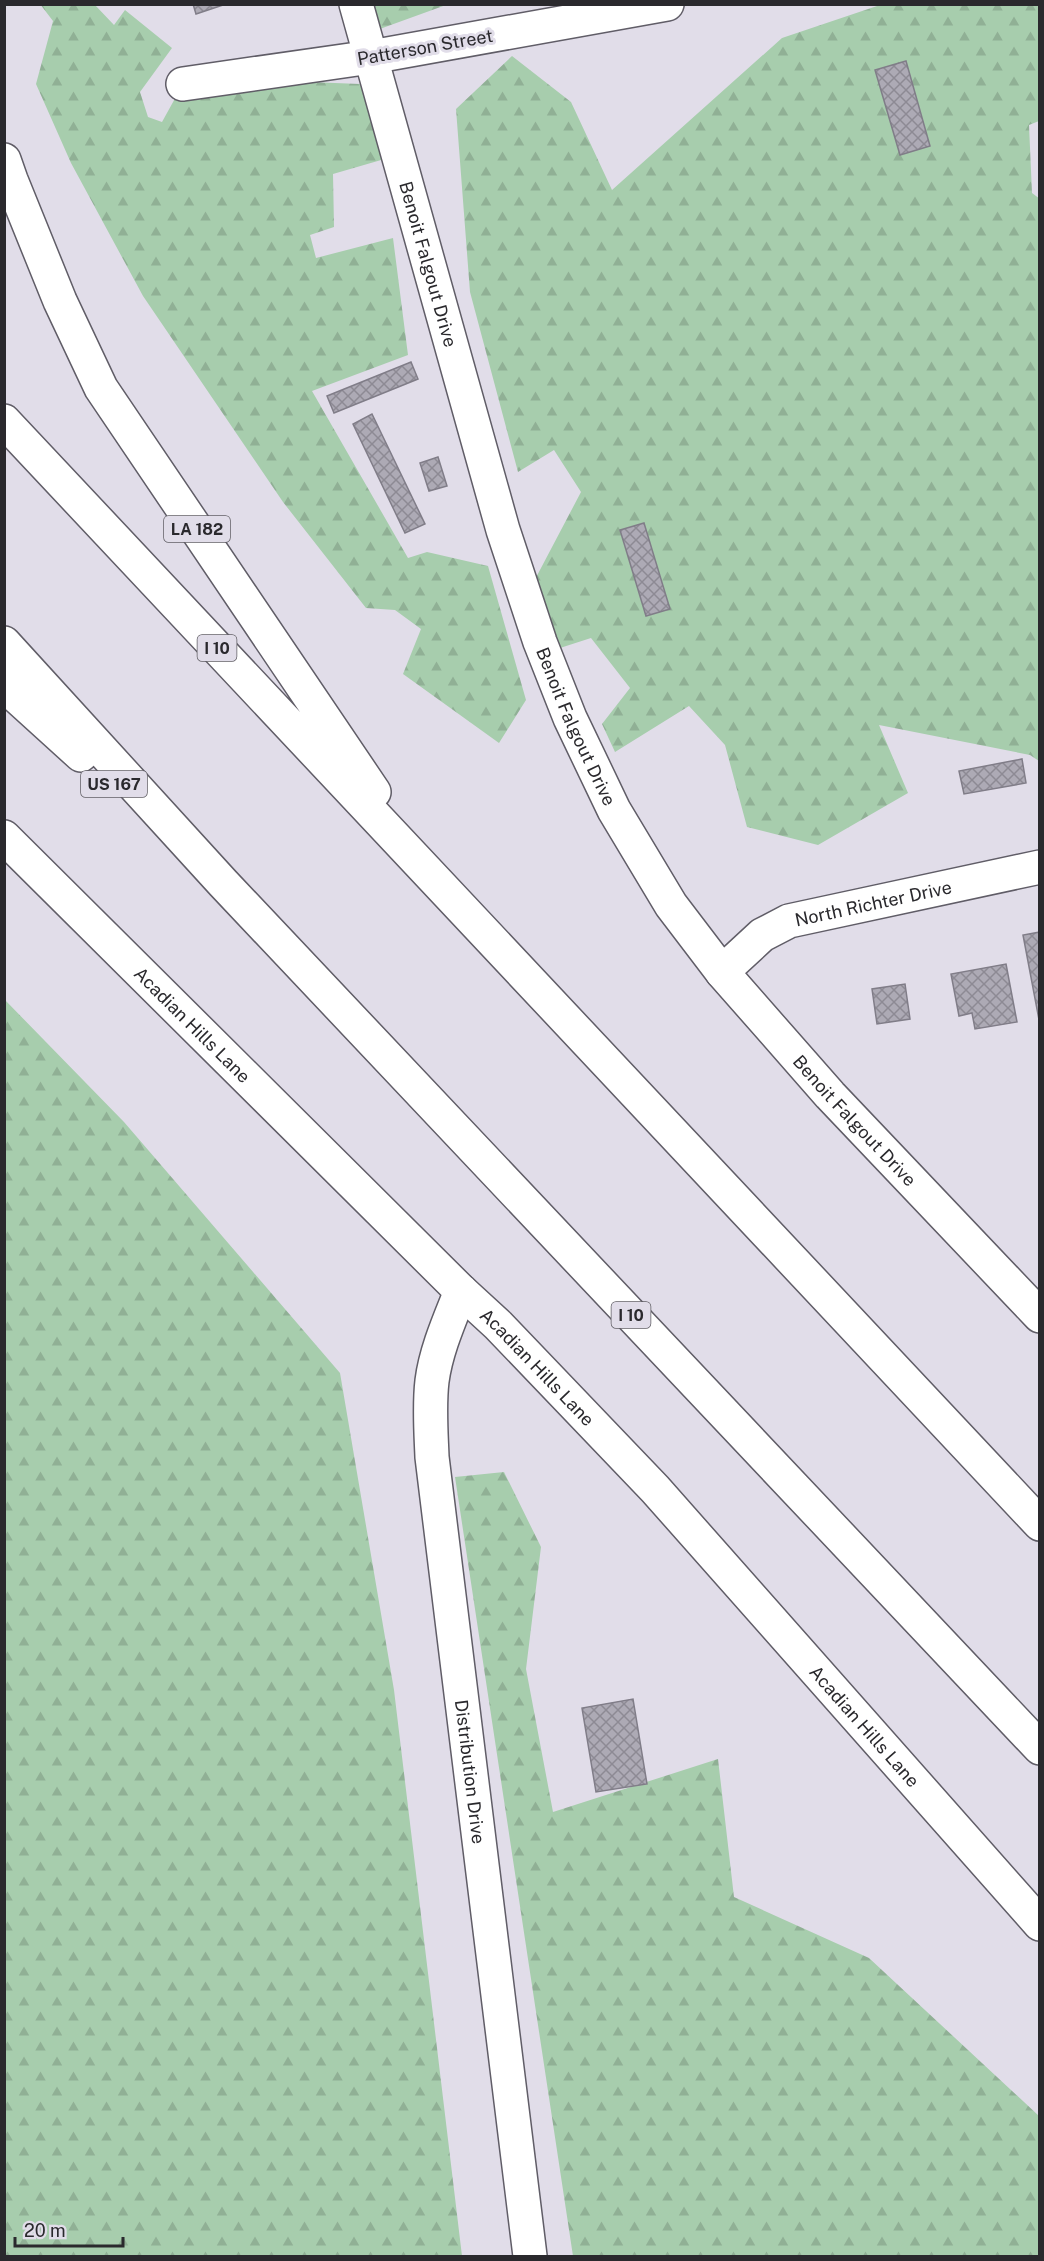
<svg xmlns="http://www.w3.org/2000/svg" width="1044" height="2261" viewBox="0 0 1044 2261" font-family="'Public Sans',sans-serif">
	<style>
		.forest { fill: url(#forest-firs) }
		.building { fill: url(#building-cross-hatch); stroke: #807d88; stroke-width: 1.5 }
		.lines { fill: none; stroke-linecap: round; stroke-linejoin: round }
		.street-casing { stroke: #605d67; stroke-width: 36 }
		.secondary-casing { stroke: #605d67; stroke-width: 36 }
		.highway-casing { stroke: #605d67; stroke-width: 36 }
		.street { stroke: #fff; stroke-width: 33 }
		.secondary { stroke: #fff; stroke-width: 33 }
		.highway { stroke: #fff; stroke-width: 33 }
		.labels { text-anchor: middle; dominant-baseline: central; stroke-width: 6; stroke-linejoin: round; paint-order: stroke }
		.shield { fill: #e1dde9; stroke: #615f65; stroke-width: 1.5 }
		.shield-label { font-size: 16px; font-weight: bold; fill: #2a292d }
		.street-label { font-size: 18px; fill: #2a292d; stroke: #e1dde9 }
	</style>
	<defs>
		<pattern id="forest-firs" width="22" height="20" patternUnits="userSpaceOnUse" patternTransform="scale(1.5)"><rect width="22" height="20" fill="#a7cdad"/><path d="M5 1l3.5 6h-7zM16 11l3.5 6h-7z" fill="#90b095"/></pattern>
		<pattern id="building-cross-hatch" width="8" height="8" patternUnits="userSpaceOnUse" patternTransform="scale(1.5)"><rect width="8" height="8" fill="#adaab5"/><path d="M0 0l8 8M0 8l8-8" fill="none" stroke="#8d8a94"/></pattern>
	</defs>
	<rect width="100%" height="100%" fill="#e1dde9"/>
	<path class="forest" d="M40,4l55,1 19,20 11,-15 47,38 -32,44 8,25 14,5 16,-29 81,-13 101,4 28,74 -55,16 1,53 -24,8 6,23 77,-20 15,117 -96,36 96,167 19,-6 61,14 38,134 -27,43 -96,-69 18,-45 -26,-19 -29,-2 -83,-106 -140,-206 -72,-133 -35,-79 17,-63z
		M370,4l76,1 -69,25z
		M880,5h159v116l-10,4 3,68 8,6 -1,562 -9,-6 -151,-30 29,68 -90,52 -71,-18 -22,-82 -36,-39 -74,46 -13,-28 28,-36 -39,-50 -31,10 -29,-61 50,-95 -27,-42 -36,22 -48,-180 -14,-183 56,-53 59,46 41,88 170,-152z
		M5,1000l119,122 216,251 54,317 68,566h-457z
		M504,1472l37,75 -15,122 27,143 165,-53 16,138 135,61 170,158v140h-466l-118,-779z"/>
	<path class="building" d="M193,4h33l-30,10z
		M906,61l24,85 -30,9 -25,-85z
		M411,362l7,17 -84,34 -7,-17z
		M372,414l53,110 -20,9 -52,-109z
		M438,457l9,29 -18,5 -9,-28z
		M644,523l26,86 -24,7 -26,-86z
		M1022,759l4,24 -62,11 -5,-23z
		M1040,932v93l-17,-90z
		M1006,964l11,58 -42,7 -3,-16 -13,3 -8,-42z
		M905,984l5,35 -33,5 -5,-35z
		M633,1699l14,85 -51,8 -14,-84z"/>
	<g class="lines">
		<g class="street-casing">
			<g id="street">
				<path d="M183,84l188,-27"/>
				<path id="s1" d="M722,972l40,-37 27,-14 251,-54"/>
				<path id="s2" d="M461,1291c-11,28 -25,59 -29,90 -3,25 -1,50 0,76l98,799"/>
			</g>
		</g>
		<g class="secondary-casing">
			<g id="secondary">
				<path id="s3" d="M356,4l147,526 37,112 30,76 44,92 57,95 51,67 108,123 210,221"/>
				<path d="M371,57l296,-53"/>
				<path id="s4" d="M4,837l457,454 37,34 157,164 385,435"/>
			</g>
		</g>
		<g class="highway-casing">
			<path id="highway" d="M4,160l7,20 49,121 41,87 273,404
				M4,421l1036,1103
				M4,643l219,240 817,865
				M4,685l77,70"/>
		</g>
		<use href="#street" class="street"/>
		<use href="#secondary" class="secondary"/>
		<use href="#highway" class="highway"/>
	</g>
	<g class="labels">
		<g class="shield">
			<rect x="164" y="516" width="66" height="26" rx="4.5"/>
			<rect x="197.5" y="635" width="39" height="26" rx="4.5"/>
			<rect x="81" y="771" width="66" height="26" rx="4.5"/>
			<rect x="611.5" y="1302" width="39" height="26" rx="4.5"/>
		</g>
		<g class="shield-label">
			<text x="197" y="529">LA 182</text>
			<text x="217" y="648">I 10</text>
			<text x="114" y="784">US 167</text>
			<text x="631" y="1315">I 10</text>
		</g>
		<g class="street-label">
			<text transform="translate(425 47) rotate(-10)">Patterson Street</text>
			<text stroke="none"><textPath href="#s3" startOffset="270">Benoit Falgout Drive</textPath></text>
			<text stroke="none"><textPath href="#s3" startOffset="756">Benoit Falgout Drive</textPath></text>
			<text stroke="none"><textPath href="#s1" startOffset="171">North Richter Drive</textPath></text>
			<text stroke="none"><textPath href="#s4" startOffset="266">Acadian Hills Lane</textPath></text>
			<text stroke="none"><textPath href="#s3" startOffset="1242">Benoit Falgout Drive</textPath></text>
			<text stroke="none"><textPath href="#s4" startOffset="752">Acadian Hills Lane</textPath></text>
			<text stroke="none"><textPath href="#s4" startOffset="1238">Acadian Hills Lane</textPath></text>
			<text stroke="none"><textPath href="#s2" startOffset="488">Distribution Drive</textPath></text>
		</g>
	</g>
	<rect width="1044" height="2261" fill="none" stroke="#2a292d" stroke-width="12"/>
	<path d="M15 2237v9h108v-9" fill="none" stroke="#2a292d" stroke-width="3"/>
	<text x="24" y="2237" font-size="18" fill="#2a292d" stroke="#e1dde9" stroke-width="4.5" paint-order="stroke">20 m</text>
</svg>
